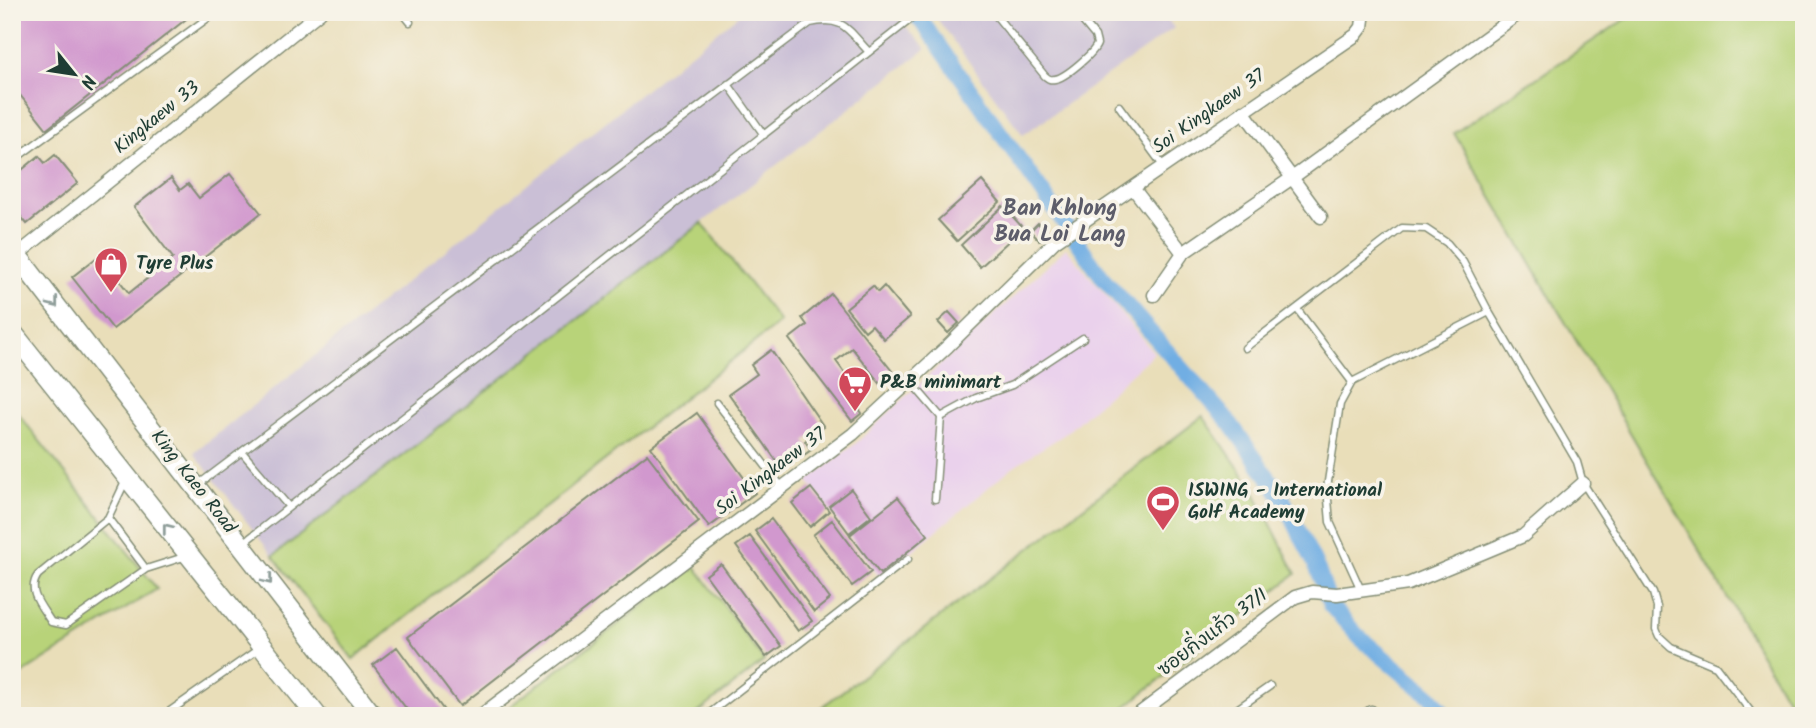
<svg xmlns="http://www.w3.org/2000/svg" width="1816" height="728" viewBox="0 0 1816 728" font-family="Kalam,'Playpen Sans Thai',sans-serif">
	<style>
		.built { fill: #ead1ec }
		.industrial { fill: #cabfd6 }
		.green { fill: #b8d379; stroke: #6c8856; stroke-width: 2 }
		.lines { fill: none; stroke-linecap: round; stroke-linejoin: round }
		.canal { stroke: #71aee3; stroke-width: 16 }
		.building { fill: #d198ce }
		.lane-casing { stroke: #848e76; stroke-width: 9 }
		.street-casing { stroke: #848e76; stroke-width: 15 }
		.primary-casing { stroke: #848e76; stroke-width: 22 }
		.lane { stroke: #fff; stroke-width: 6 }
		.street { stroke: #fff; stroke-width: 12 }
		.primary { stroke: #fff; stroke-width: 19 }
		.oneway { stroke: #8f9e9a }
		.labels { text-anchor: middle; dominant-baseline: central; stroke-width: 7; stroke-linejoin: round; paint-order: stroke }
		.street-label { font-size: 19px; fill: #1f3d34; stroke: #f7f3e8 }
		.poi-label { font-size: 19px; font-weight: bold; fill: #1f3d34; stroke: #f7f3e8; text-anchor: start }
		.quarter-label { font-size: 23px; font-weight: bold; fill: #5d5d6a; stroke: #f7f3e8 }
	</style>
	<rect width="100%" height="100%" fill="#f7f3e8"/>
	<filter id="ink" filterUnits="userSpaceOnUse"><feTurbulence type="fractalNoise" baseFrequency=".0143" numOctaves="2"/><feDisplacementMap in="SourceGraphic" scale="14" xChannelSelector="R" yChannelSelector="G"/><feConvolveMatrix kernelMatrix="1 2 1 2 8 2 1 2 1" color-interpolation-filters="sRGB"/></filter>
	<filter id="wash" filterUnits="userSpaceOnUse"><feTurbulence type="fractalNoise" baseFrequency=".00686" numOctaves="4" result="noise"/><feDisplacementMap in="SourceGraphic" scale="28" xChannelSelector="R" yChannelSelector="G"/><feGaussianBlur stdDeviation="1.57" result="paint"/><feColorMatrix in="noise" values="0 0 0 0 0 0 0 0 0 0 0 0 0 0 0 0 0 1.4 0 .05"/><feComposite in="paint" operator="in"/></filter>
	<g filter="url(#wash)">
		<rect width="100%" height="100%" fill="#e9deb9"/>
		<path class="built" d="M1066,248l88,105 -89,81 -51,32 -134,112 -72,-97 47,-37z"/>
		<path class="industrial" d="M742,12h151l33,37 -653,507 -79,-103z
			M932,12h230l12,16 -151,107z"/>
		<path class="green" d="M1636,12h168v704h-7l-343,-583z
			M702,223l78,99 -427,337 -80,-103z
			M12,406l145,183 -145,91z
			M1203,416l50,73 43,85 -183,142h-303z
			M695,566l69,95 -70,55h-197z"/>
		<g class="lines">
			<path class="canal" d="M913,12l12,14 178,252 128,146 51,73 36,73 12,35 29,32 72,60 15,19"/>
		</g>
		<g id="blocks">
			<path class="building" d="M12,12h183l-148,117 -35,-44z
				M55,155l23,28 -51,41 -15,-18v-28l27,-22 6,7z
				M230,174l31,39 -148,116 -41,-52 28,-22 29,38 44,-35 -39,-51 37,-29 9,12 8,-6 11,14z
				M982,181l18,21 -43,39 -19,-21z
				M1003,206l20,22 -43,39 -19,-22z
				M1038,223l10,11 -8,7 -10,-10z
				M873,286l5,6 6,-6 26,31 -26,22 -12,-14 -7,6 -19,-23z
				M831,294l65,82 -13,11 -31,-39 -16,13 28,39 -8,5 6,8 -10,8 -63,-82 18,-14 -5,-7z
				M949,312l10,11 -11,10 -10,-11z
				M771,350l53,77 -19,14 6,9 -28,20 -54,-76 28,-20 -6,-9z
				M697,413l58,80 -46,34 -58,-80z
				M647,454l52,68 -239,184 -52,-69z
				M811,488l18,23 -19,16 -18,-24z
				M851,489l20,27 -22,17 -20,-27z
				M898,497l30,38 -48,39 -30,-39z
				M771,519l59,80 -16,13 -59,-81z
				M832,520l39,52 -19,14 -39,-51z
				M750,536l62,85 -14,10 -62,-85z
				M721,564l60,82 -15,11 -60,-82z
				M397,647l51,69h-36l-39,-51z"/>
		</g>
	</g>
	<g filter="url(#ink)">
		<use href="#blocks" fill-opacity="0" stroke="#848e76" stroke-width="2"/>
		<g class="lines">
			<g class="lane-casing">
				<path id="lane" d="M402,12l8,10
					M993,12l52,64c4,3 4,4 10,3 10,-1 39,-26 42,-35l-2,-8 -20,-24
					M728,84l36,51
					M1119,106l45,61
					M12,161l204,-149
					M1297,309l55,73
					M1245,348l157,-120 24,1 21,14 16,19 26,50 88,150 6,21 70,110 4,14 -1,22 3,7 12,11 45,19 38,50
					M910,381l31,36 -6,82
					M717,403l65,84
					M941,417l35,-19 36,-13 71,-47
					M242,452l47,55
					M125,482l-17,36 38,51 41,-13
					M199,484l611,-461c33,-8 38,7 59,29
					M108,518l-70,57c-12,16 4,32 13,47l15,3 80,-56
					M242,544l678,-532
					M1361,590l-31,-68 -3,-34 13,-84 12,-22 137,-70
					M163,716l97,-68
					M706,716l202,-157
					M1227,716l43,-30"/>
			</g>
			<g class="street-casing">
				<path id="street" d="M1243,111l78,106
					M1133,188l50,65
					M17,255l303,-243
					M1154,295l29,-42 109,-75 229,-166
					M480,716l373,-282 95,-88 107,-105 301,-206 6,-8 2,-15
					M1136,716l159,-119 17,-5 25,2 71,-10 115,-48 60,-53
					M1366,716l5,-4"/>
			</g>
			<g class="primary-casing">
				<path id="primary" d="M12,249l361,467
					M12,332l305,384"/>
			</g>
			<use href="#lane" class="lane"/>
			<use href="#street" class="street"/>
			<use href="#primary" class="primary"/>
		</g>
		<defs><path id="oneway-chevron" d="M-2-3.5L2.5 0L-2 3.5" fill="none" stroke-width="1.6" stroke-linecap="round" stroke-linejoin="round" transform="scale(1.75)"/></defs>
		<g class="oneway">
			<use href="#oneway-chevron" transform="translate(54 303) rotate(52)"/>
			<use href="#oneway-chevron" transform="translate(167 528) rotate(-128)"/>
			<use href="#oneway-chevron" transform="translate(268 580) rotate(52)"/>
		</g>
	</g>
	<defs>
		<g id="shop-pin" transform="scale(1.75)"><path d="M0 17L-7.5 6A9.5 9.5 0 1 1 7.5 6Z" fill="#d1495b" stroke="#f7f3e8"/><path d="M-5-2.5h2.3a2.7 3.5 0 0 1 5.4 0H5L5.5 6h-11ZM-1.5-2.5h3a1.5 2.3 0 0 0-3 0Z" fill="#fff"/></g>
		<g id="supermarket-pin" transform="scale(1.75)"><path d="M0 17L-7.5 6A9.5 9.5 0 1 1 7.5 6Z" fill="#d1495b" stroke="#f7f3e8"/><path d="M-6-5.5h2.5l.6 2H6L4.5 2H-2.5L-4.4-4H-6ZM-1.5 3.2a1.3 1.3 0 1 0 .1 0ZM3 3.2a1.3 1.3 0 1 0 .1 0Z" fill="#fff"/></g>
		<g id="stadium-pin" transform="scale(1.75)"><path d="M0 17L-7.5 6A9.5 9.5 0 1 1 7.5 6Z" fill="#d1495b" stroke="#f7f3e8"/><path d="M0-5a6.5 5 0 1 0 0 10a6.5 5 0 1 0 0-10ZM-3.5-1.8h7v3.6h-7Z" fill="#fff"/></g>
	</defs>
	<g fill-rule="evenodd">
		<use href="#shop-pin" x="111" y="264"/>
		<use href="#supermarket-pin" x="855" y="383"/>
		<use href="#stadium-pin" x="1163" y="502"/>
	</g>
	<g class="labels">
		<g class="street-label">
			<text transform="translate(1209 112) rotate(-35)">Soi Kingkaew 37</text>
			<text transform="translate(157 118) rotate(-39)">Kingkaew 33</text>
			<text transform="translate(771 472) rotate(-37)">Soi Kingkaew 37</text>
			<text transform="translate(193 482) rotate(52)">King Kaeo Road</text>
			<text transform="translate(1213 633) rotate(-37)">ซอยกิ่งแก้ว 37/1</text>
		</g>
		<g class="poi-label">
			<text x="136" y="264">Tyre Plus</text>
			<text x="880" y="383">P&amp;B minimart</text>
			<text x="1188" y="491">ISWING - International<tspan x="1188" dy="22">Golf Academy</tspan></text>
		</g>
		<g class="quarter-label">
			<text x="1060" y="209">Ban Khlong<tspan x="1060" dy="26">Bua Loi Lang</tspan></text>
		</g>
	</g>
	<rect width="1816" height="728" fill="none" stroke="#f7f3e8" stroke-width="42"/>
	<g transform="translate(74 74) rotate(120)" stroke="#f7f3e8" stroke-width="5" paint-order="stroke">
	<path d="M0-5L12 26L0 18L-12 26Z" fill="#1f3d34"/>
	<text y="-10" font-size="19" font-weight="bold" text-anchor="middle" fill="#1f3d34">N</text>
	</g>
</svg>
